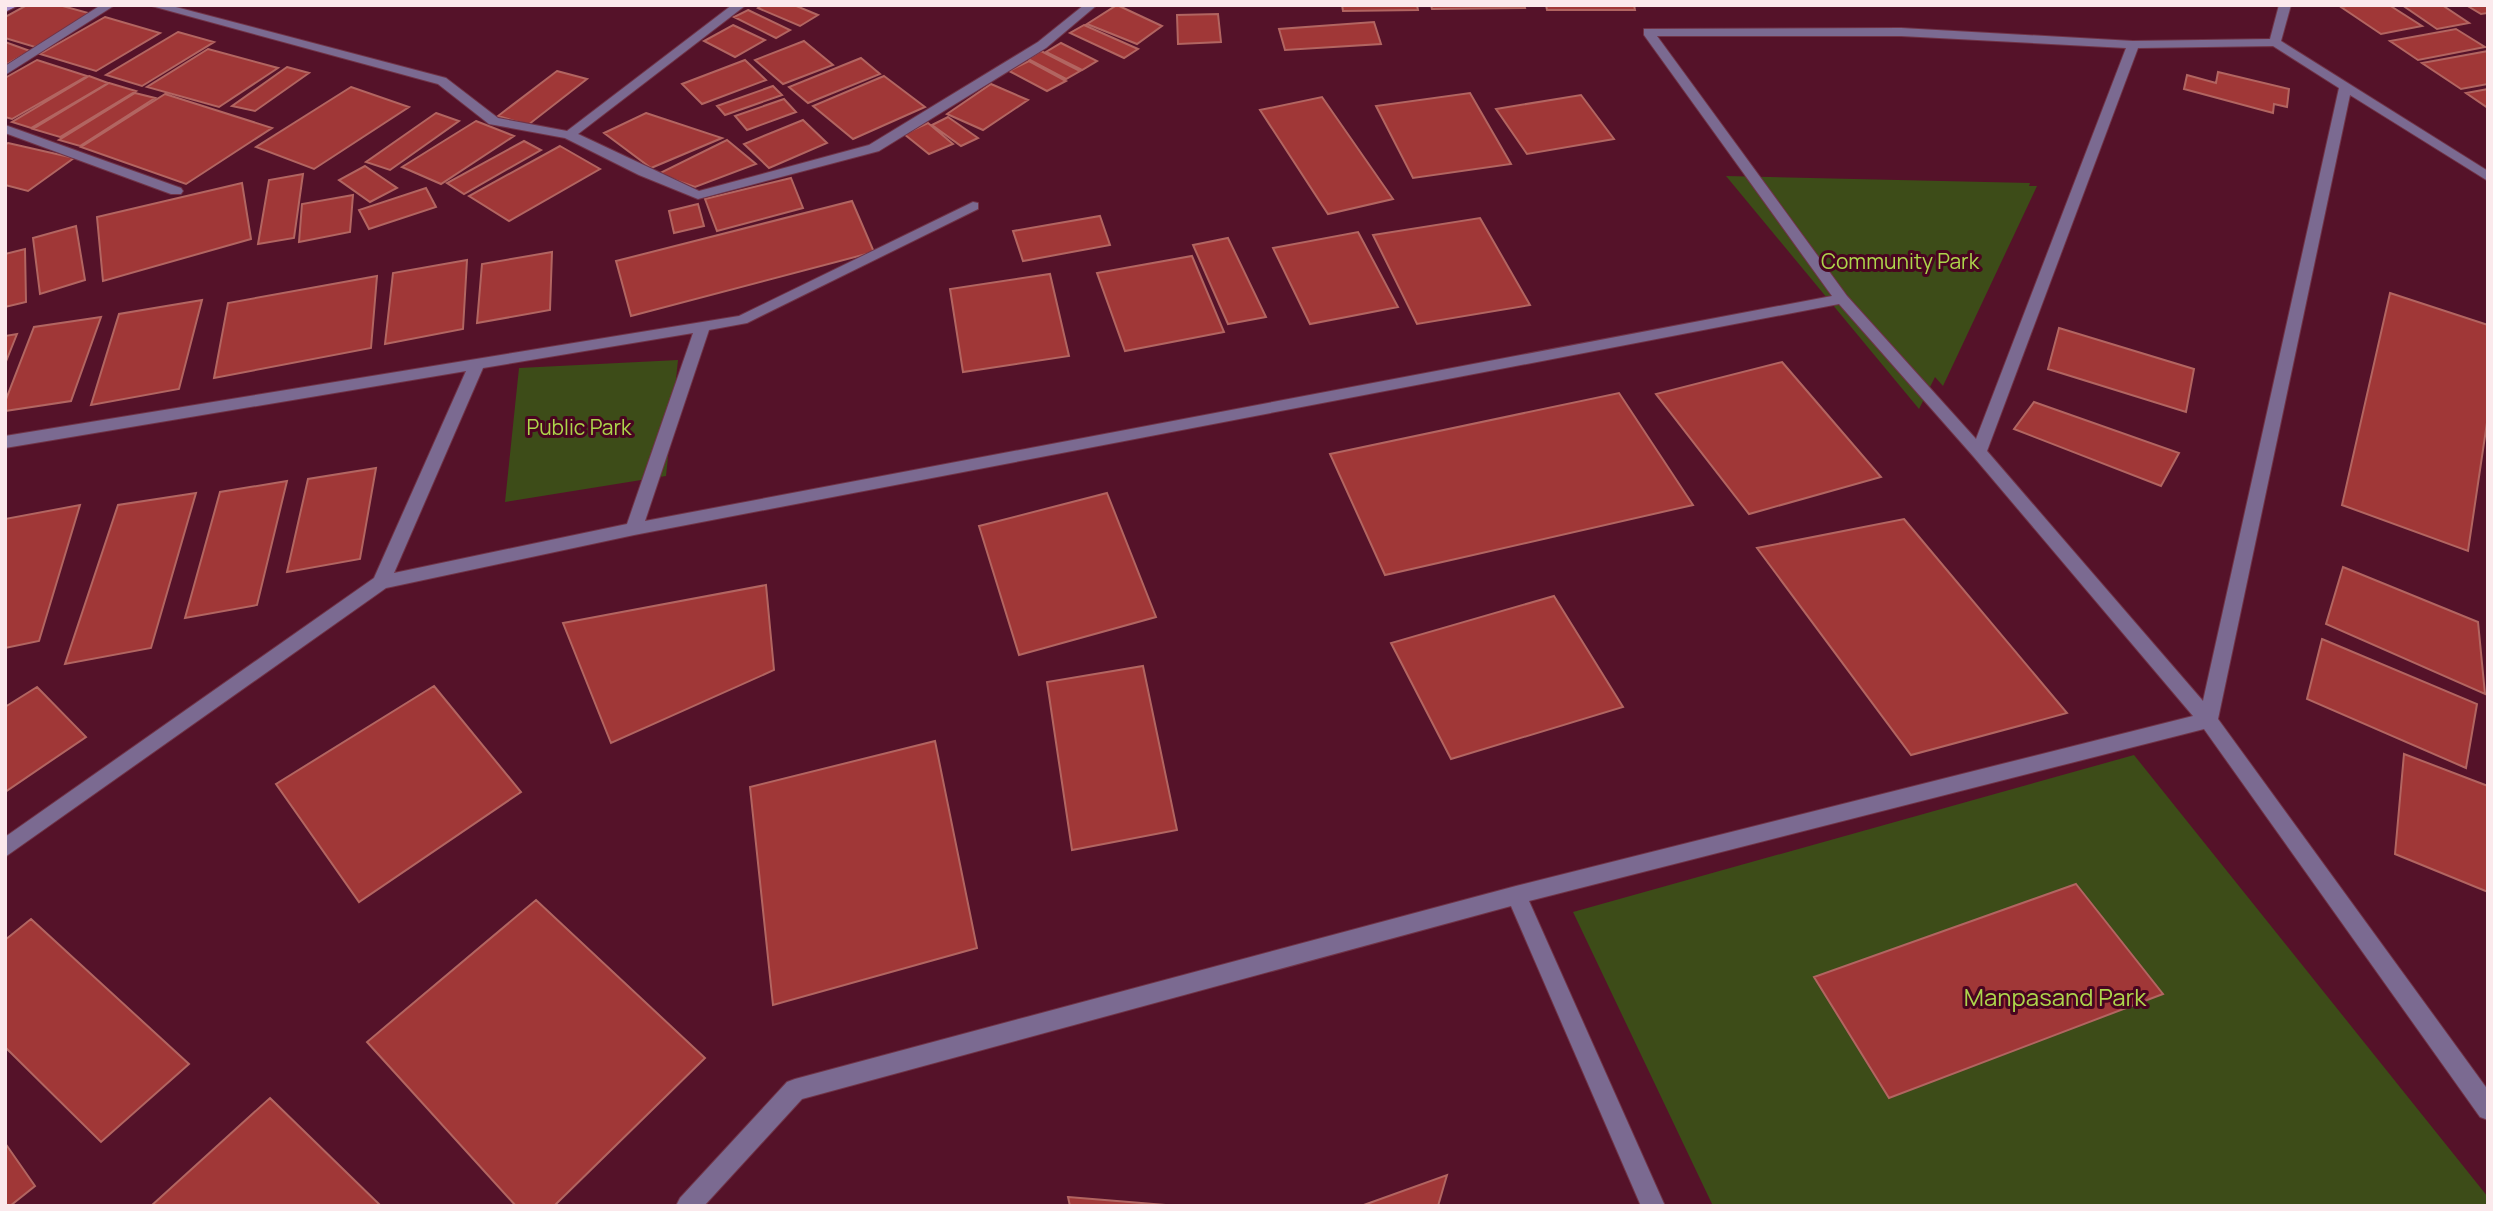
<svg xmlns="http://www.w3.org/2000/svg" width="2493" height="1211" viewBox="0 0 2493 1211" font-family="Manrope,sans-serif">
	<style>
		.green { fill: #3d4c18 }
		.building { fill: #a03737; stroke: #b26561; stroke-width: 2 }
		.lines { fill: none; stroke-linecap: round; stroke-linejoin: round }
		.street-casing { stroke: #703448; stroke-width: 2 }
		.secondary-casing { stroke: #703448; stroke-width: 2 }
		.street { fill: #7b6a91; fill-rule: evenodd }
		.secondary { fill: #a58ac8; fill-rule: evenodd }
		.labels { text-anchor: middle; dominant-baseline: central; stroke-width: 6; stroke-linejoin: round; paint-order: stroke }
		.park-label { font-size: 21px; fill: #add54c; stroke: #490520 }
		.near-park-label { font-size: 24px; fill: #add54c; stroke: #490520 }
	</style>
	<rect width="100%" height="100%" fill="#551229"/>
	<path class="green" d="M1726,176l304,7 -1,3h8l-94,200 -8,-9 -16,32z
		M678,360l-12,116 -161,26 14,-134z
		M2134,755l354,442v9h-775l-140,-294z"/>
	<path class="building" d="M27,5h32l33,9 -57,33 -30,-9v-21z
		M762,5h32l24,10 -18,11 -42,-18z
		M1117,5l45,21 -25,18 -50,-20z
		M1342,5h75l1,5 -75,1z
		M1431,5h93l1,3 -93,1z
		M1546,5h88l1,5h-88z
		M2351,5h38l33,21 -41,8 -40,-27z
		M2402,5h40l27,18 -32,6z
		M2466,5h22v8l-7,1z
		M748,10l42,20 -14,8 -42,-21z
		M1218,14l3,28 -43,2 -1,-29z
		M105,17l55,16 -64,38 -56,-17z
		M1374,22l7,22 -96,6 -6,-21z
		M733,25l32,15 -30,17 -31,-16z
		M1084,25l54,24 -14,9 -54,-25z
		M2456,29l29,18 -67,13 -28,-19z
		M178,32l36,10 -72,44 -36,-11z
		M804,41l29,24 -50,19 -28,-24z
		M5,42l25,9 -25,14z
		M1061,43l36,18 -15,9 -36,-18z
		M208,49l70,19 -59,39 -72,-20z
		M1041,51l39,20 -14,8 -38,-20z
		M2488,51v33l-27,5 -39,-26z
		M861,58l19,16 -72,29 -19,-16z
		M37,60l50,16 -75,43 -7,-2v-39z
		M745,60l21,20 -64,24 -20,-20z
		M1029,61l37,20 -19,10 -38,-20z
		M287,67l22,6 -54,38 -23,-5z
		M557,71l30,8 -59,46 -30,-9z
		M2218,72l71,17 -2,18 -13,-3 -1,9 -89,-24 3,-14 29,8z
		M89,76l19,7 -77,45 -19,-6z
		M884,76l41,31 -72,32 -40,-33z
		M109,83l27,8 -76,46 -27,-8z
		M991,84l37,16 -45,30 -36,-16z
		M773,86l9,9 -57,20 -8,-9z
		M351,87l58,20 -95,62 -58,-22z
		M2488,89v19l-22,-15z
		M135,93l20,5 -75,48 -21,-6z
		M1470,93l41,71 -98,14 -37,-72z
		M165,94l107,34 -86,56 -105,-37z
		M1581,95l33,44 -87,15 -31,-45z
		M1322,97l71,102 -65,15 -68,-104z
		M784,99l12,13 -49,18 -12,-14z
		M436,113l23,8 -69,49 -24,-8z
		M646,113l76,25 -71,30 -47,-35z
		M948,117l30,21 -17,8 -29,-21z
		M803,120l24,23 -58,25 -25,-24z
		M476,121l38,15 -73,48 -39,-17z
		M928,123l25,21 -24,10 -25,-20z
		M727,140l29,24 -61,23 -37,-13z
		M524,141l17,9 -77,44 -17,-11z
		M8,143l66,15 -46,33 -23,-6v-40z
		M560,146l40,23 -91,52 -40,-25z
		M365,166l32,22 -27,14 -31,-22z
		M303,174l-9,64 -36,6 11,-64z
		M791,178l12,30 -86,23 -12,-32z
		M242,183l9,56 -148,42 -6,-64z
		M426,188l10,19 -67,22 -10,-19z
		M353,195l-3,37 -51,10 3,-38z
		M852,201l22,51 -243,64 -15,-55z
		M698,204l6,22 -30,7 -5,-22z
		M1100,216l10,29 -87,16 -10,-30z
		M1480,218l50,87 -113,19 -44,-89z
		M76,226l9,54 -45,14 -7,-56z
		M1358,232l40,75 -88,17 -37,-76z
		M1228,238l38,79 -38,7 -35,-79z
		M25,249l1,53 -21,5v-53z
		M552,252l-2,58 -73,13 5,-59z
		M1192,256l32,76 -99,19 -28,-78z
		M467,260l-4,69 -78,15 8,-71z
		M1050,274l19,82 -106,16 -13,-83z
		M377,276l-6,72 -157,30 14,-75z
		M2390,293l98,32v91l-20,135 -126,-46z
		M202,300l-23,89 -88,16 28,-91z
		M101,317l-30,84 -66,10v-9l29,-75z
		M2059,328l135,41 -8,43 -138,-43z
		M17,334l-12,30v-28z
		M1782,362l99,115 -132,37 -93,-120z
		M1619,393l74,112 -308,70 -55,-121z
		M2034,402l145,51 -18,33 -147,-57z
		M376,468l-16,91 -73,13 21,-93z
		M287,481l-30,124 -72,13 35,-126z
		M196,493l-45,155 -86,16 53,-159z
		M1107,493l49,124 -137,38 -40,-129z
		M80,505l-41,136 -34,7v-129z
		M1904,519l163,194 -156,42 -154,-207z
		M2343,567l135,55 7,72 -159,-70z
		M766,585l8,85 -163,73 -48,-120z
		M1554,596l69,111 -172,52 -60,-116z
		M2322,639l155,65 -11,64 -159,-69z
		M1143,666l34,164 -105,20 -25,-168z
		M434,686l87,106 -162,110 -83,-118z
		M37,687l49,50 -81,55v-85z
		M935,741l42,207 -204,57 -23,-218z
		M2404,754l84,32v106l-93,-38z
		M2076,884l87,110 -274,104 -75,-121z
		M536,900l169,158 -151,148h-38l-149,-164z
		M31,919l158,145 -88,78 -96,-95v-107z
		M270,1098l111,108h-230z
		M5,1143l30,43 -25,20h-5z
		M1447,1175l-9,31h-77z
		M1068,1197l110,9h-108z"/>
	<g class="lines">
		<g class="street-casing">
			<path id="street" d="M101,5h14l-110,70v-9z
				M148,5h20l278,73 52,40 69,13 165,-126h14l-168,129 121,57 170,-46 169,-103 46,-37h13l-51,43 -167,103 -181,48 -59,-24 -74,-37 -76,-14 -51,-40z
				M2279,5h12l-10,36 207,130v10l-138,-86 -132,624 270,371v30l-8,-3 -276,-388 -675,172 136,305h-24l-130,-300 -709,193 -98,107h-28l4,-8 107,-116 8,-3 721,-193 677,-170 -220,-260 -134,-152 -1205,231 -248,53 -381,269v-20l369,-259 92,-207 -461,77v-12l734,-120 234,-114 5,1v6l-231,114 -38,7 -64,191 1187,-225 -188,-261v-6l257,-1 232,13 137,-2zM1657,36h244l225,12 -150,391 -129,-143zM2273,46l66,42 -136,613 -216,-250 151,-403zM693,333l-66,191 -233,49 89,-205z
				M5,125l176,63 2,3 -2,3h-10l-166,-61z"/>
		</g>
		<g class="secondary-casing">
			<path id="secondary" d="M5,5h14l-14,7z"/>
		</g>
		<use href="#street" class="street"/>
		<use href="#secondary" class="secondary"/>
	</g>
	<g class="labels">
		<g class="park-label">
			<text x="1900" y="261">Community Park</text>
			<text x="579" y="427">Public Park</text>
		</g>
		<g class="near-park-label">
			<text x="2055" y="996">Manpasand Park</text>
		</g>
	</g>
	<rect width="2493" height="1211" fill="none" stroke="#fbe9ec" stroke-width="14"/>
</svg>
